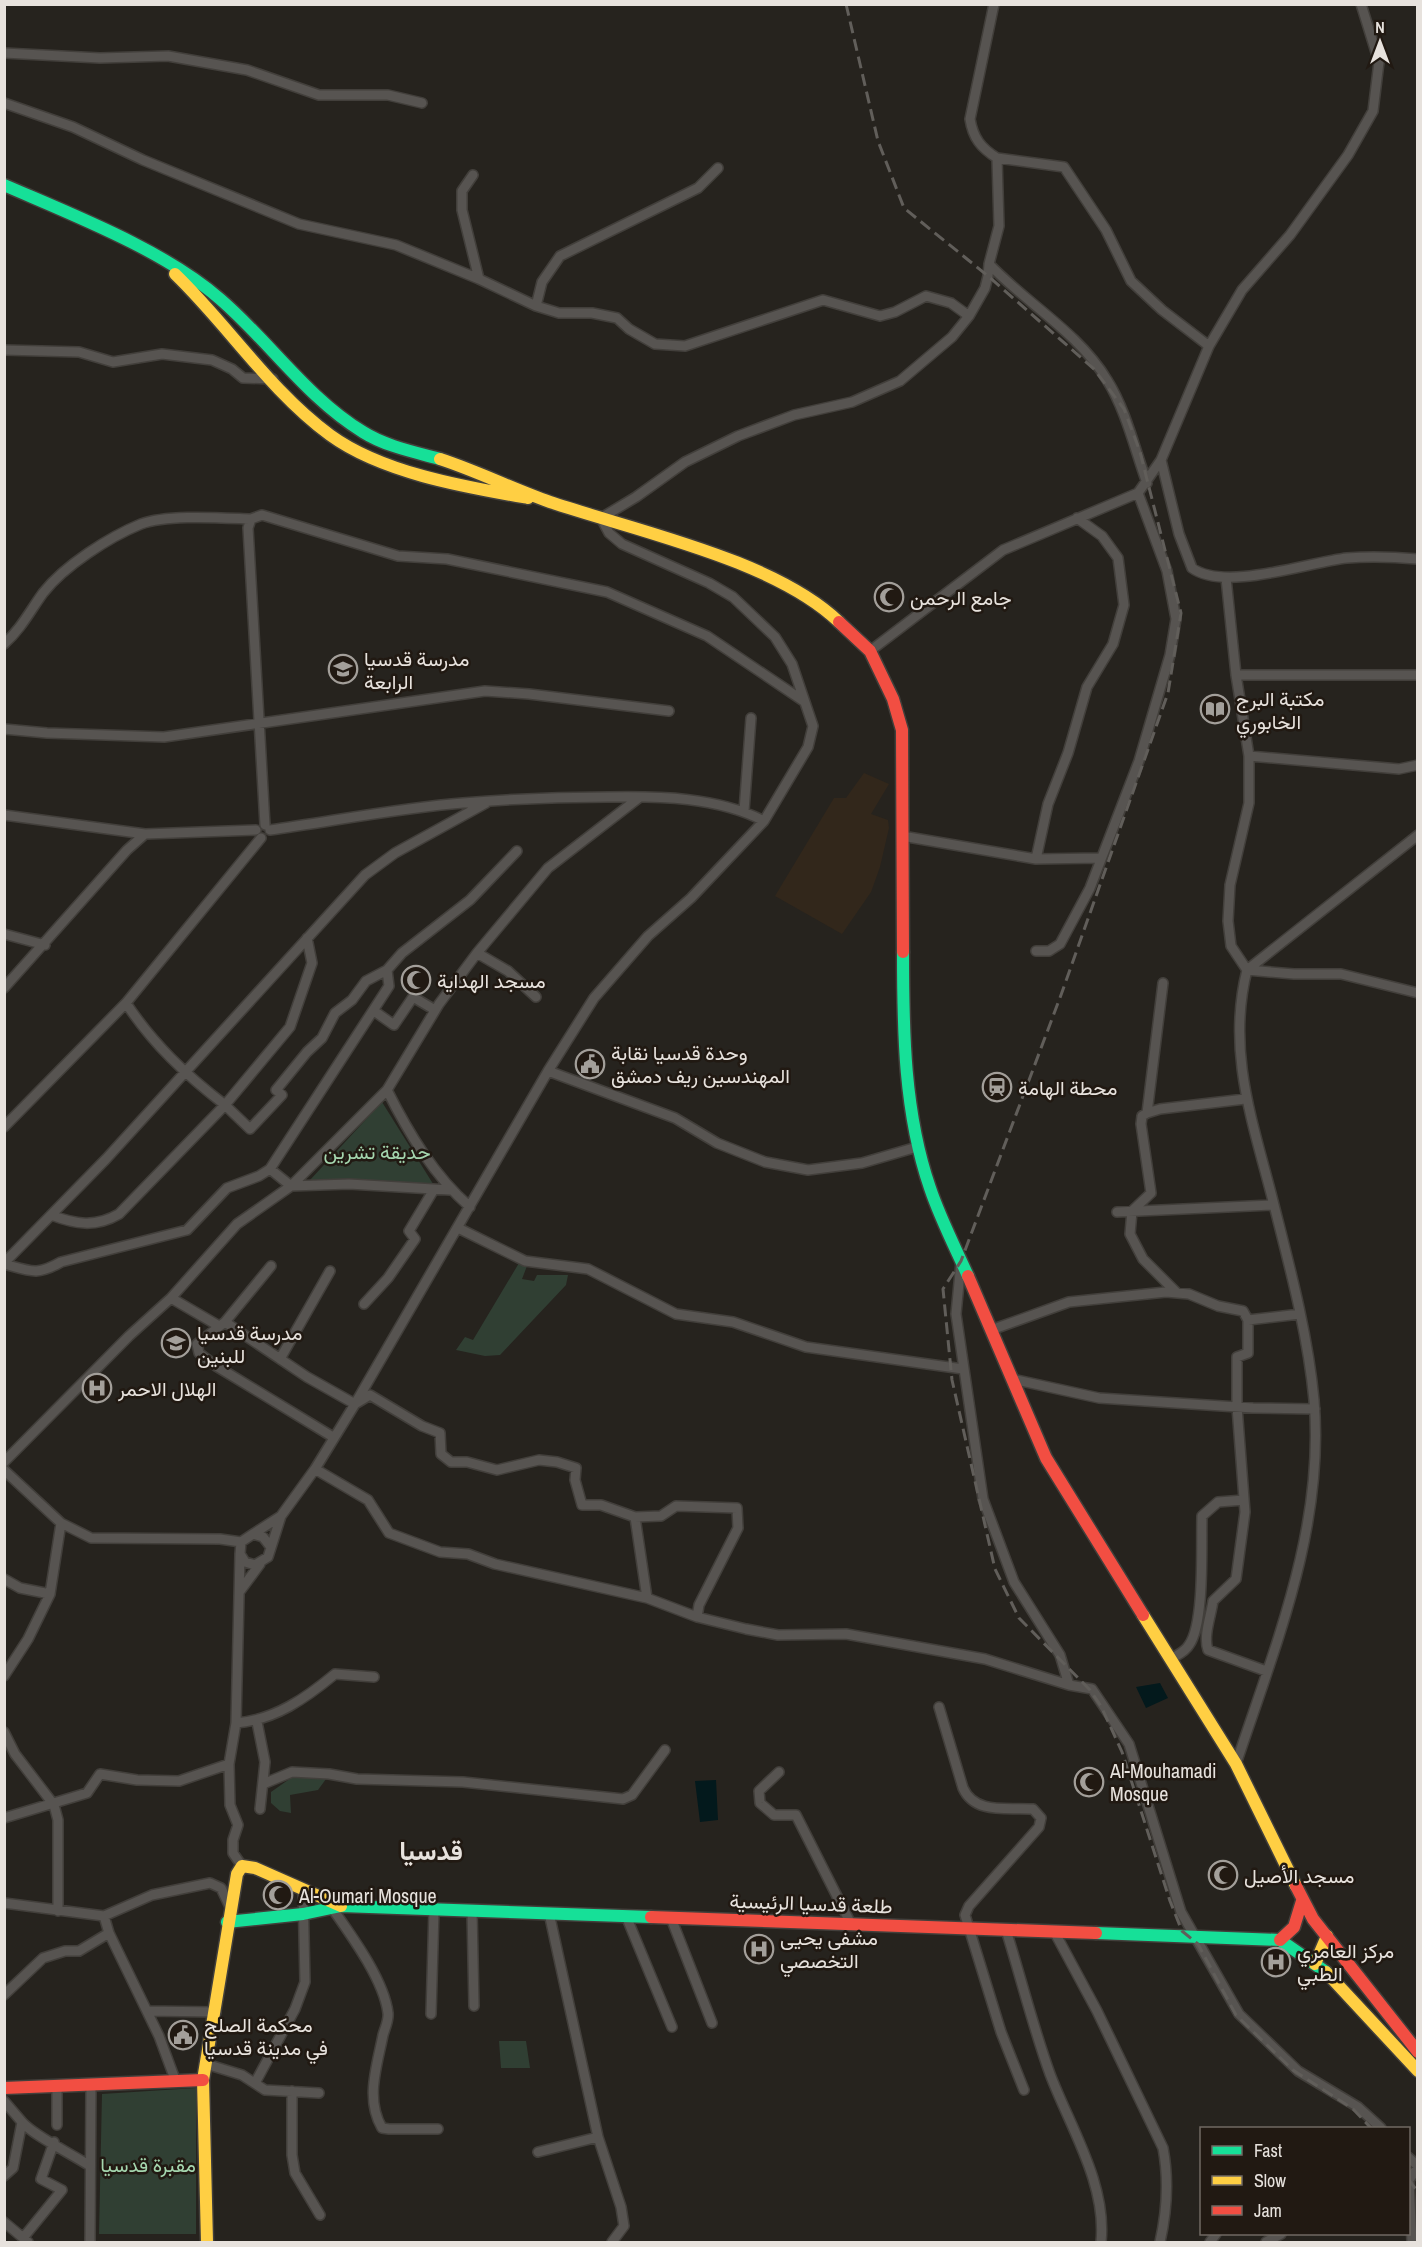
<svg xmlns="http://www.w3.org/2000/svg" width="1422" height="2247" viewBox="0 0 1422 2247" font-family="'Archivo Narrow',Vazirmatn,sans-serif">
	<style>
		.built { fill: #32271b }
		.green { fill: #303f33 }
		.water { fill: #03191c }
		.lines { fill: none; stroke-linecap: round; stroke-linejoin: round }
		.street-casing { stroke: #423f3b; stroke-width: 12 }
		.fast-casing { stroke: #423f3b; stroke-width: 15 }
		.slow-casing { stroke: #423f3b; stroke-width: 15 }
		.jam-casing { stroke: #423f3b; stroke-width: 15 }
		.street { stroke: #575451; stroke-width: 9 }
		.fast { stroke: #16e098; stroke-width: 12 }
		.slow { stroke: #ffcf43; stroke-width: 12 }
		.jam { stroke: #f24e42; stroke-width: 12 }
		.rail { stroke: #615e5a; stroke-width: 3; stroke-dasharray: 12 6; stroke-linecap: butt }
		.labels { text-anchor: middle; dominant-baseline: central; stroke-width: 5; stroke-linejoin: round; paint-order: stroke }
		.poi-label { font-size: 20px; fill: #e7e2dd; stroke: #211912; text-anchor: start }
		.park-label { font-size: 20px; fill: #a4d6ae; stroke: #211912 }
		.street-label { font-size: 20px; fill: #e7e2dd; stroke: #211912 }
		.district-label { font-size: 26px; font-weight: bold; fill: #e7e2dd; stroke: #211912 }
	</style>
	<rect width="100%" height="100%" fill="#26231e"/>
	<path class="built" d="M864,773l25,11 -18,30 17,6 1,8 -9,39 -9,25 -29,42 -67,-38 59,-98h12z"/>
	<path class="green" d="M382,1102l53,85 -125,-7z
		M519,1263l8,3 -5,13 12,2 3,-6h31l-2,10 -66,70 -15,1 -29,-6 9,-13 8,3z
		M298,1773l28,6 -8,11 -28,5 1,18 -11,-2 -9,-8v-11z
		M526,2041l4,27h-29l-2,-27z
		M196,2088v146h-97l3,-140z"/>
	<path class="water" d="M1160,1683l8,15 -22,10 -10,-21z
		M716,1780l2,40 -18,2 -5,-41z"/>
	<g class="lines">
		<g class="street-casing">
			<path id="street" d="M1361,4l18,58 -6,49 -25,44 -58,80 -48,55 -33,56 -48,114 18,74 13,34c33,24 117,-6 155,-10 23,-2 48,-1 71,1
				M4,53l96,5 68,-2 79,14 72,25h69l34,8
				M4,103l69,24 70,33 156,64 97,21 83,34 57,27 23,7h33l25,5 12,11 26,15 30,2 138,-46 57,16 15,-4 31,-16 25,7 18,13
				M997,158l67,9 42,63 25,51 31,29 47,36
				M473,175l-11,16v19l17,69
				M989,264c37,39 90,69 118,116 19,30 28,70 40,103
				M536,306l6,-24 18,-26 138,-68 20,-20
				M4,350l75,2 34,10 49,-8 50,6 20,9 11,9 30,1
				M1226,578l10,97 13,81v47l-19,82 -2,36 3,25 16,24 47,4h47l77,19
				M4,644c17,-15 26,-33 39,-51 21,-27 66,-56 98,-69 26,-10 82,-6 110,-5
				M870,651l133,-101 135,-57 23,-33
				M1236,675h182
				M4,729l43,4 117,4 321,-46 44,3 140,17
				M1249,756l150,13 19,-4
				M744,811l7,-93
				M4,815l141,19
				M764,821l44,-74 5,-21 -21,-62 -17,-27 -42,-40 -24,-14 -87,-39 -13,-11 -8,-15 35,-21 49,-35 53,-26 56,-21 58,-13 48,-21 52,-44 17,-21 16,-28 3,-12 1,-12 10,-38 -2,-68c-16,-10 -24,-20 -27,-39l24,-115
				M265,825l-17,-297 3,-9 11,-4 136,41 49,3 160,33 100,44 98,66
				M902,836l134,23 12,-55 20,-51 19,-66 26,-43 11,-39 -6,-47 -16,-22 -25,-18
				M1036,859l64,-1
				M4,934l41,11
				M1036,951h13l11,-7 30,-56 49,-127 31,-106 6,-36 -9,-48 -29,-78
				M477,953l31,18 28,26
				M1163,983l-16,130 13,-4 85,-10
				M4,988l123,-138 18,-16 111,-4
				M126,1003c27,41 60,72 99,102l65,-78 22,-64 -5,-25
				M374,1011l20,14 19,-28 22,13
				M548,1071l127,47 42,25 48,19 43,8 54,-7 55,-16
				M387,1090c21,42 47,86 83,117
				M1147,1113l-5,3 -1,8 10,69 -19,18 -2,23 13,25 34,34
				M4,1127l122,-124 135,-165
				M270,1169l119,-183 -2,-16 15,-17 68,-53 47,-49
				M1117,1212l157,-7
				M51,1215c24,9 44,13 68,-1l106,-109 25,24 32,-34 -6,-5 31,-38 15,-14 13,-25 17,-13 14,-19 21,-11
				M458,1228l67,33 63,8 88,45 57,8 73,25 157,22
				M961,1262l-5,52 27,185 31,83 46,73 9,30 23,4 37,55 52,168 58,102 59,57 60,36 23,21
				M4,1263l102,-104 259,-284 30,-22 91,-50
				M4,1264c26,7 33,12 57,-2l126,-32 40,-42 32,-12 11,-7 21,17 58,-2 101,6
				M271,1266l-46,56 82,55 48,27 15,-9 52,31 18,7 1,21 10,8h16l30,8 42,-10 18,2 19,6 -1,12 7,25h19l34,12 26,-1 15,-10 61,2 1,20 -39,77 -2,12
				M171,1298l48,28
				M364,1304l24,-26 27,-39 -6,-8 24,-40
				M1248,1320v33l-11,4v50l8,105 -9,67 -23,22c-2,15 -10,35 -5,49l58,21
				M225,1322l-28,22 2,9 17,13 117,71
				M991,1330l78,-28 97,-10 23,2 29,12 25,5 5,9 52,-6
				M280,1359l50,-88
				M1012,1379l87,19 154,10 62,1
				M4,1462l125,-126 42,-38 66,-74 54,-38 96,-96 52,-86 38,-51 71,-85 92,-71
				M315,1469l53,31 21,33 51,19 28,2 27,10 152,34 50,19 49,12 32,6 68,-1 139,25 84,26
				M4,1470l57,53 30,15 129,1 21,3
				M635,1517l12,81
				M253,1534l28,-18
				M270,1546l-7,-9 -10,-3 -12,8 -1,12 5,8 10,3 13,-8 13,-41 34,-47 40,-65 193,-333 46,-73 54,-62 43,-38 73,-77c-46,-24 -105,-25 -156,-24 -48,0 -97,2 -145,6 -64,5 -129,18 -193,27
				M240,1554l-4,169 -7,41 1,41 8,20 -5,15v13l9,13
				M4,1579l16,9 30,6
				M240,1591l20,-27
				M1171,1659c6,-4 14,-7 18,-14 16,-22 12,-100 13,-129l16,-14 26,-2
				M4,1676l24,-37 22,-45 11,-71
				M939,1707l24,81c12,27 45,19 70,21l8,9 -2,9 -70,79 -4,9 36,117 23,58
				M257,1722l8,40 -5,47
				M236,1723c39,-3 70,-25 99,-49l39,3
				M4,1732l11,22 39,51 4,15v91
				M1236,1764c39,-118 89,-237 78,-364 -6,-65 -24,-132 -40,-195 -20,-80 -48,-152 -27,-235l171,-135
				M779,1772l-20,19 1,12 14,12h22l55,109
				M263,1784l29,-12 37,2 28,5 106,3 160,17 9,-4 33,-45
				M4,1818l83,-25 13,-19 37,6 42,1 50,-17
				M4,1903l100,13 48,-21 58,-12 11,5 9,19
				M332,1908c19,27 52,72 56,105 1,7 -3,15 -5,22 -6,31 -18,64 -1,93l7,1h49
				M472,1911l2,95
				M549,1913l49,224 23,70 3,19 -12,16
				M104,1916l5,17 50,103 17,46
				M626,1916l46,111
				M671,1918l41,105
				M1006,1930c15,48 27,97 44,144 20,53 57,110 51,168
				M1055,1933l42,78 66,137c6,32 4,63 -3,94
				M4,1995l39,-37 22,-7h14l30,-18
				M147,2011l69,1
				M431,2014l3,-104
				M206,2064l36,11 23,15 54,3
				M255,2083l40,-74 10,-27 -2,-93
				M57,2086v39
				M292,2091v64l3,18 25,42
				M4,2101l18,21 -9,46 -9,8
				M22,2122c12,14 50,32 68,44
				M538,2152l60,-15
				M1408,2157l10,9
				M4,2222l24,20
				M23,2238l39,-48 -21,-11 13,-37
				M90,2242l1,-157
				M1210,2242l6,-8
				M1266,2242l15,-8
				M1412,2242l-3,-62 9,-13"/>
		</g>
		<g class="fast-casing">
			<path id="fast" d="M4,185c69,30 160,65 216,114 49,42 87,99 143,133 22,14 51,20 77,27
				M903,952c0,79 1,161 27,236 10,30 25,59 38,88
				M227,1922l76,-8 38,-8 310,11
				M1096,1933l184,7 46,32"/>
		</g>
		<g class="slow-casing">
			<path id="slow" d="M175,274c53,51 95,117 155,161 52,38 135,52 198,63
				M440,459c37,12 73,30 110,43 86,29 225,58 289,120
				M1143,1615l93,149 60,122
				M1315,1964l12,-28
				M1326,1972l92,99
				M207,2242l-4,-162 34,-206 5,-8 13,2 86,38"/>
		</g>
		<g class="jam-casing">
			<path id="jam" d="M839,622l31,29 23,48 9,31 1,222
				M968,1276l78,182 97,157
				M1296,1886l17,33 105,133
				M651,1917l445,16
				M1280,1940l14,-13 8,-26
				M4,2088l199,-8"/>
		</g>
		<use href="#street" class="street"/>
		<use href="#fast" class="fast"/>
		<use href="#slow" class="slow"/>
		<use href="#jam" class="jam"/>
		<path class="rail" d="M846,4l32,137 26,67 84,68 106,93 30,40 16,43 41,161 -13,80 -107,302 -100,266 -18,28 9,91 43,189 24,49 71,72 11,16 21,46 48,149 12,30 16,13 38,71 57,55 60,39 18,19
			M1408,2179l10,13"/>
	</g>
	<defs>
		<g id="mosque-ring" transform="scale(1.5)"><circle r="9.5" fill="#211912" stroke="#a39f9a" stroke-width="1.5"/><path d="M3.5-4.9A6 6 0 1 0 3.5 4.9A5 5 0 1 1 3.5-4.9Z" fill="#a39f9a"/></g>
		<g id="school-ring" transform="scale(1.5)"><circle r="9.5" fill="#211912" stroke="#a39f9a" stroke-width="1.5"/><path d="M0-5L7-2L0 1L-7-2ZM-4 1L0 2.5L4 1V4Q0 6-4 4Z" fill="#a39f9a"/></g>
		<g id="library-ring" transform="scale(1.5)"><circle r="9.5" fill="#211912" stroke="#a39f9a" stroke-width="1.5"/><path d="M-6-4Q-3-5.5-.7-3.5V5Q-3 3-6 4ZM6-4Q3-5.5 .7-3.5V5Q3 3 6 4Z" fill="#a39f9a"/></g>
		<g id="civic-ring" transform="scale(1.5)"><circle r="9.5" fill="#211912" stroke="#a39f9a" stroke-width="1.5"/><path d="M-.6-6.5H3V-4.5H.6V-3L4-1V1h2V6H-6V1h2V-1L-.6-3ZM-1.2 2.5V6h2.4V2.5Z" fill="#a39f9a"/></g>
		<g id="station-ring" transform="scale(1.5)"><circle r="9.5" fill="#211912" stroke="#a39f9a" stroke-width="1.5"/><path d="M-3-6H3Q5-6 5-4V2Q5 4 3 4L4.5 6H3L1.5 4h-3L-3 6H-4.5L-3 4Q-5 4-5 2V-4Q-5-6-3-6ZM-3.5-4v3h7v-3ZM-3.5 1v1.5H-2V1ZM2 1v1.5H3.5V1Z" fill="#a39f9a"/></g>
		<g id="hospital-ring" transform="scale(1.5)"><circle r="9.5" fill="#211912" stroke="#a39f9a" stroke-width="1.5"/><path d="M-5-5h3v3.5h4V-5h3V5h-3V1.5h-4V5h-3Z" fill="#a39f9a"/></g>
	</defs>
	<g fill-rule="evenodd">
		<use href="#mosque-ring" x="889" y="597"/>
		<use href="#school-ring" x="343" y="669"/>
		<use href="#library-ring" x="1215" y="709"/>
		<use href="#mosque-ring" x="416" y="980"/>
		<use href="#civic-ring" x="590" y="1064"/>
		<use href="#station-ring" x="997" y="1087"/>
		<use href="#school-ring" x="176" y="1343"/>
		<use href="#hospital-ring" x="97" y="1388"/>
		<use href="#mosque-ring" x="1089" y="1782"/>
		<use href="#mosque-ring" x="1223" y="1875"/>
		<use href="#mosque-ring" x="278" y="1895"/>
		<use href="#hospital-ring" x="759" y="1949"/>
		<use href="#hospital-ring" x="1276" y="1962"/>
		<use href="#civic-ring" x="183" y="2035"/>
	</g>
	<g class="labels">
		<g class="poi-label">
			<text x="910" y="597">جامع الرحمن</text>
			<text x="364" y="658">مدرسة قدسيا<tspan x="364" dy="23">الرابعة</tspan></text>
			<text x="1236" y="698">مكتبة البرج<tspan x="1236" dy="23">الخابوري</tspan></text>
			<text x="437" y="980">مسجد الهداية</text>
			<text x="611" y="1052">وحدة قدسيا نقابة<tspan x="611" dy="23">المهندسين ريف دمشق</tspan></text>
			<text x="1018" y="1087">محطة الهامة</text>
			<text x="197" y="1332">مدرسة قدسيا<tspan x="197" dy="23">للبنين</tspan></text>
			<text x="118" y="1388">الهلال الاحمر</text>
			<text x="1110" y="1770">Al-Mouhamadi<tspan x="1110" dy="23">Mosque</tspan></text>
			<text x="1244" y="1875">مسجد الأصيل</text>
			<text x="299" y="1895">Al-Oumari Mosque</text>
			<text x="780" y="1937">مشفى يحيى<tspan x="780" dy="23">التخصصي</tspan></text>
			<text x="1297" y="1950">مركز العامري<tspan x="1297" dy="23">الطبي</tspan></text>
			<text x="204" y="2024">محكمة الصلح<tspan x="204" dy="23">في مدينة قدسيا</tspan></text>
		</g>
		<g class="park-label">
			<text x="377" y="1151">حديقة تشرين</text>
			<text x="148" y="2164">مقبرة قدسيا</text>
		</g>
		<g class="street-label">
			<text transform="translate(811 1903) rotate(2)">طلعة قدسيا الرئيسية</text>
		</g>
		<g class="district-label">
			<text x="431" y="1850">قدسيا</text>
		</g>
	</g>
	<rect width="1422" height="2247" fill="none" stroke="#e7e2dd" stroke-width="12"/>
	<rect x="1200" y="2127" width="210" height="108" fill="#211912" stroke="#706963" stroke-width="1.5"/>
	<rect x="1212" y="2146" width="30" height="9" fill="#16e098" stroke="#706963" stroke-width="1.5"/>
	<text x="1254" y="2157" font-size="18" fill="#e7e2dd">Fast</text>
	<rect x="1212" y="2176" width="30" height="9" fill="#ffcf43" stroke="#706963" stroke-width="1.5"/>
	<text x="1254" y="2187" font-size="18" fill="#e7e2dd">Slow</text>
	<rect x="1212" y="2206" width="30" height="9" fill="#f24e42" stroke="#706963" stroke-width="1.5"/>
	<text x="1254" y="2217" font-size="18" fill="#e7e2dd">Jam</text>
	<g transform="translate(1380 42)" stroke="#211912" stroke-width="4.5" paint-order="stroke">
	<path d="M0-4.5L10 22L0 15L-10 22Z" fill="#e7e2dd"/>
	<text y="-9" font-size="16" font-weight="bold" text-anchor="middle" fill="#e7e2dd">N</text>
	</g>
</svg>
